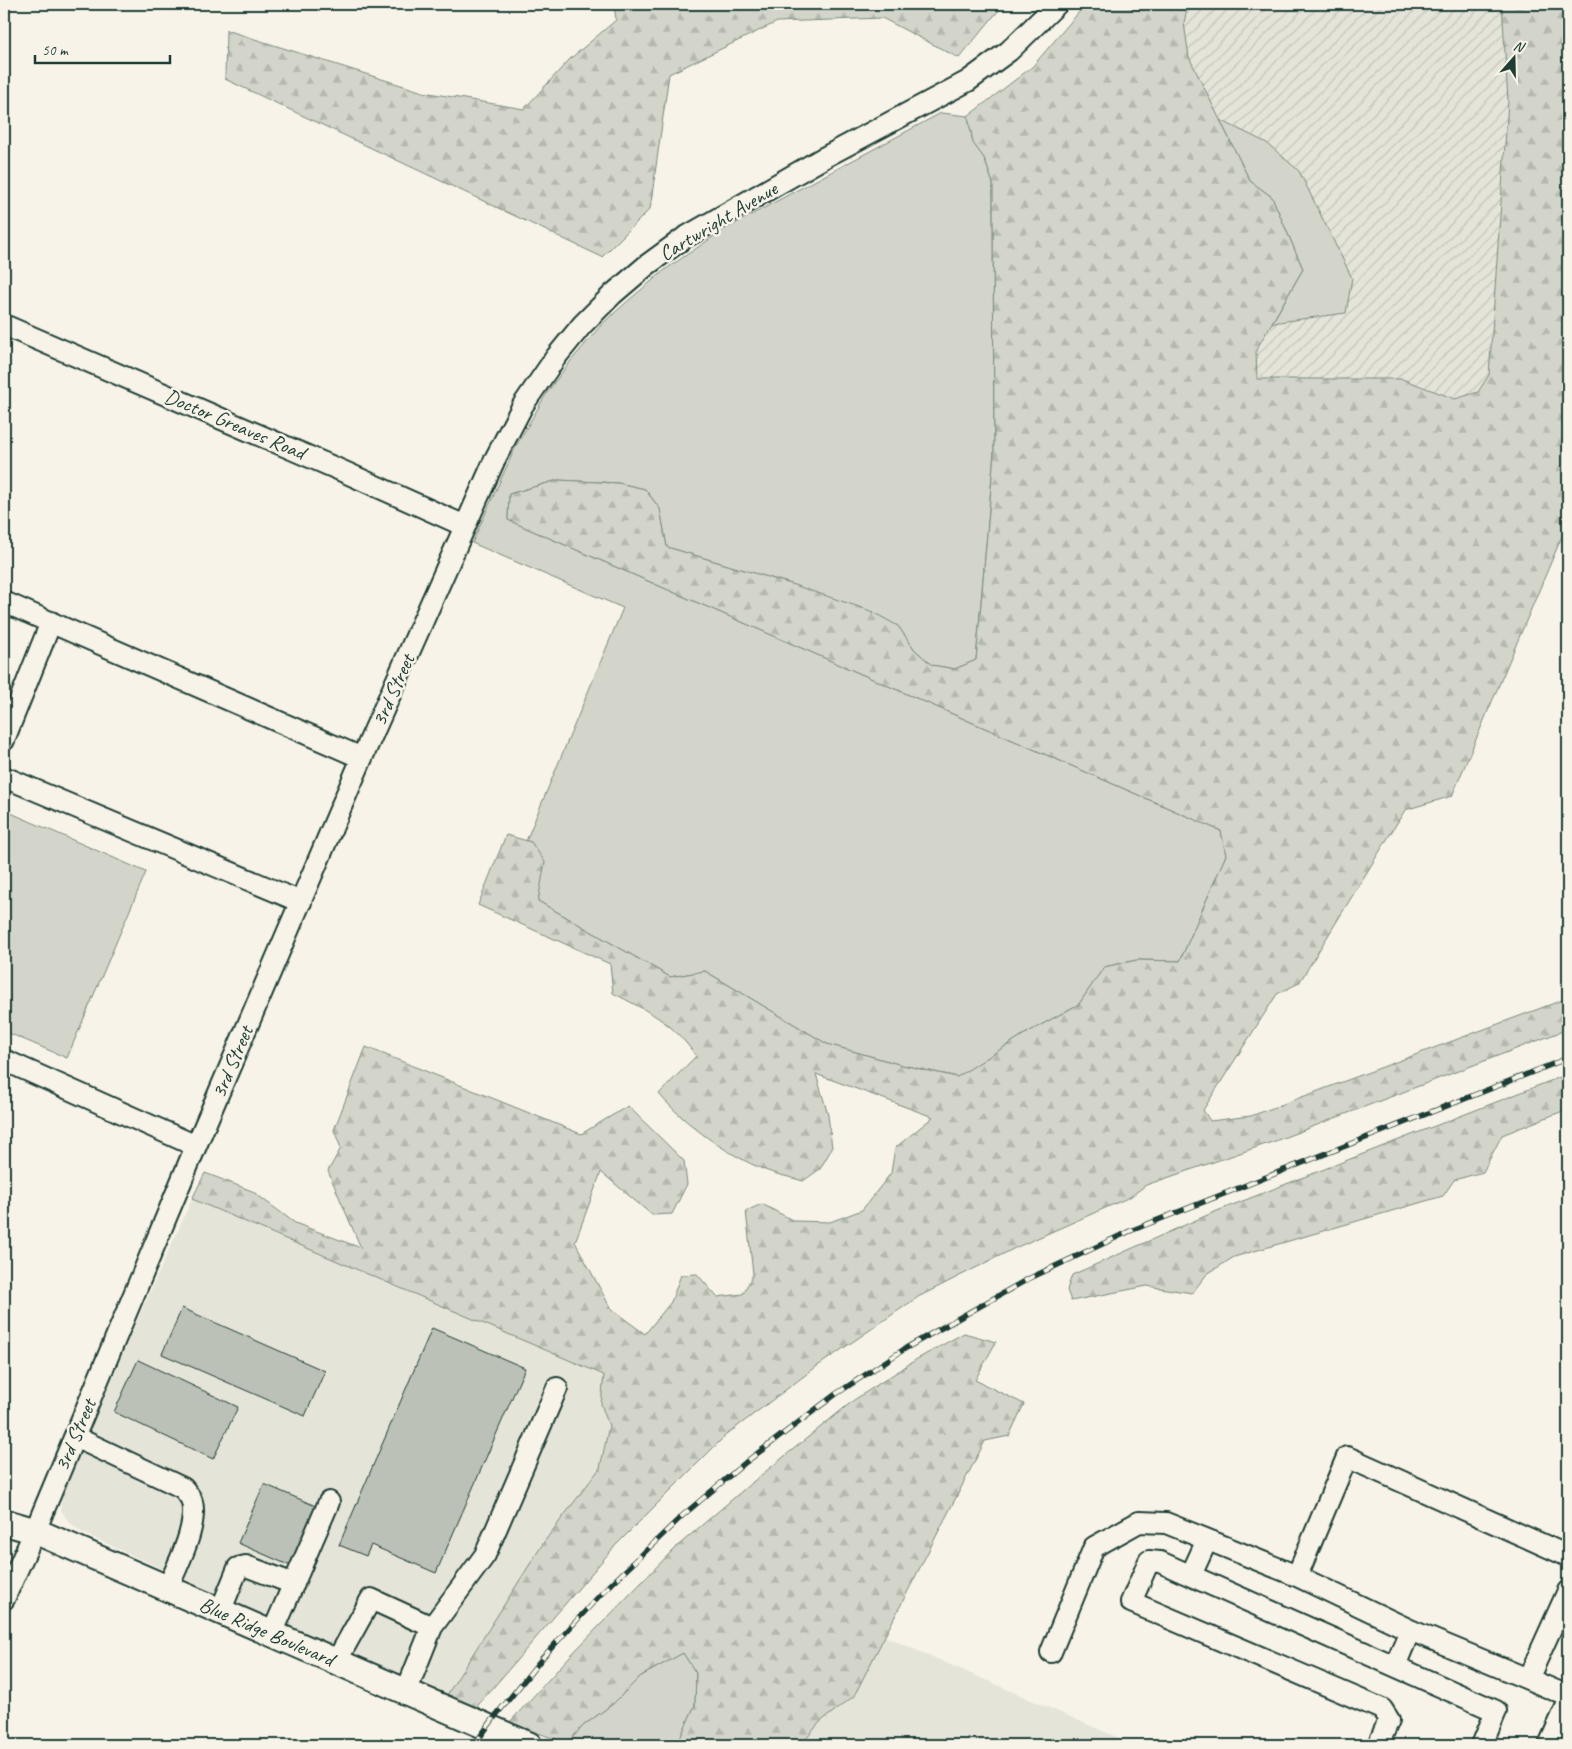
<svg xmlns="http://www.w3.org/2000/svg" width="1572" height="1749" viewBox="0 0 1572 1749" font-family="Caveat,sans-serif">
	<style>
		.built { fill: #e5e4d9 }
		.industrial { fill: url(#industrial-furrows) }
		.green { fill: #d3d5ca; stroke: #79897f }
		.forest { fill: url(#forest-firs); stroke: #79897f }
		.building { fill: #bbc1b6; stroke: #1f3d34 }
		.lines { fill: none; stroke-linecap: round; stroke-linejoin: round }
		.minor-casing { stroke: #1f3d34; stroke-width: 24 }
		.major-casing { stroke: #1f3d34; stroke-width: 29 }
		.minor { stroke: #f7f3e8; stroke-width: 20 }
		.major { stroke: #f7f3e8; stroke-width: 25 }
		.rail-casing { stroke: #1f3d34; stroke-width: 5.5 }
		.rail { stroke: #f7f3e8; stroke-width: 4; stroke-dasharray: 11; stroke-linecap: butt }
		.labels { text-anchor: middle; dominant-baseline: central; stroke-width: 5; stroke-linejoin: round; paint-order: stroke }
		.street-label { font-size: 21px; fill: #1f3d34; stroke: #f7f3e8 }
	</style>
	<defs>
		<pattern id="industrial-furrows" width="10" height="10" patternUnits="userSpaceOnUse" patternTransform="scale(1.25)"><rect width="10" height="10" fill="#e5e4d9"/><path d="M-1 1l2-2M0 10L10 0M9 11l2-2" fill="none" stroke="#c4c4bb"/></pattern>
		<pattern id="forest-firs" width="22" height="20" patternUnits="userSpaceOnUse" patternTransform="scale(1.25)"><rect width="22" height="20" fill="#d3d5ca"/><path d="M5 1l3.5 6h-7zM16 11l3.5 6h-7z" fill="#b5b8ae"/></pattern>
	</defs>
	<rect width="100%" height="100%" fill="#f7f3e8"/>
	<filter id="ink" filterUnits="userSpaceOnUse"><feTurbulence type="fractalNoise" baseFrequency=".02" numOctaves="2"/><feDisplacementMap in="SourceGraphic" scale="10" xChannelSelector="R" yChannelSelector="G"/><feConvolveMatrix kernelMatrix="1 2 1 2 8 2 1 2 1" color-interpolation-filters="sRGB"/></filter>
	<g filter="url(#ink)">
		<path class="built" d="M192,1199l412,176 -3,29 8,22 -9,42 -56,74 -99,156 -364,-166 -13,-11 -7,-11v-21z
			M884,1636l251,109h-334l19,-23 33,-26z"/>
		<path class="industrial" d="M1188,4h314l6,97 -19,274 -11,17 -23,7 -53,-20h-145l-1,-29 16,-27 74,-10 -79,-170 -47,-23 -32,-63 -4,-34z"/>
		<path class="green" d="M941,113l27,3 5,26 11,16 9,25 1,270 -18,207 -21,9 -23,-4 -17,-15 -17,-24 -107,-42 -124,-37 -7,-38 -15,-20 -27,-6 -60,-3 -49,14 -1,26 713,311 5,24 -46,106 -43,-1 -33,7 -25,37 -56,31 -65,42 -56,-12 -75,-21 -122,-73 -35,6 -132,-76 6,-39 -13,-20 -5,-1 97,-233 -151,-65 44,-97 32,-55 22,-29 32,-38 27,-24 37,-31 57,-39z
			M1220,120l47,23 32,28 53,107 -6,35 -74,10 31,-54 -31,-72 -22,-16z
			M4,810l142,62 -79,186 -63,-27z
			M683,1653l13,20 -1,32 -18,40h-105l-5,-2 17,-18 30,-22 27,-27z"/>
		<path class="forest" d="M614,4h390l-45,54 -77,-40 -105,4 -108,52 -19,135 -48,48 -377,-178 1,-49 197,62 101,17 46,-50 46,-39z
			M1086,4h102l-4,19 5,34 61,124 22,16 31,72 -47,81 1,29h145l53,20 23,-7 11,-17 19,-274 -6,-97h66v518l-116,274 -47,14 -106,173 -22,11 -74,116 7,11 41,-5 317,-118v31l-293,112 -129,44 -16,12 -115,51 -97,49 -102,70 -90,68 -111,111 -142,165 -28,-13 99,-156 56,-74 9,-42 -8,-22 3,-29 -412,-176 13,-26 47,18 43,32 66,25 -33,-77 13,-23 -7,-18 32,-83 215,87 47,-28 56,55 3,23 -15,30 -20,1 -51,-43 -26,70 36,67 34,25 26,-32 10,-27 16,-1 20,23 26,-3 10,-20 -7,-63 16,-7 32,17 36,1 32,-12 29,-37 4,-25 38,-31 -117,-43 12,41 4,33 -12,21 -17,12c-12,-4 -26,-6 -38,-11 -39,-16 -78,-44 -106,-76l37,-38c-24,-35 -47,-44 -83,-63l-3,-29 -132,-59 28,-70 25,7 14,20 -7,39 132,76 35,-6 122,73 75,21 55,12 66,-42 56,-31 25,-37 33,-7 43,1 46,-106 -5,-24 -713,-311 1,-26 49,-14 60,3 27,6 15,20 7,38 124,37 80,27 27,15 17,24 17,15 23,4 21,-9 18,-207 -1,-270 -9,-25 -11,-15 -5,-27 64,-49z
			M1568,1074v35l-66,26 -19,37 -29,8 -11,16 -209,61 -27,17 -15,19 -45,-7 -76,15 -4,-11 5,-15 140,-62z
			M964,1333l32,9 -21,38 49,24 -15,32 -24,5 -131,255 -34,26 -19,23h-124l18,-40 1,-32 -13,-20 -42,23 -27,27 -30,22 -17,18 -58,-20 63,-69 102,-105 75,-64 105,-85 63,-41z"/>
		<path class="building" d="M182,1308l143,63 -20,45 -143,-62z
			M432,1328l93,40 -89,205 -65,-28 -5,11 -27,-11z
			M138,1360l100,47 -25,52 -99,-47z
			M264,1484l54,23 -25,60 -55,-24z"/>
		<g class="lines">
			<g class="minor-casing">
				<path id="minor" d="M4,325l336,145 125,56
					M4,602l358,156
					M4,740l47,-118
					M4,777l297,125
					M4,1060l192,86
					M75,1437l108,51c3,4 8,9 9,14 6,24 -15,65 -25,87
					M1191,1575l16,-35
					M1297,1576l50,-119 221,99
					M1568,1591l-40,88 40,17
					M4,1599l31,-68 161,-385 166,-388 133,-299 28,-54 33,-48 26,-32 31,-31 34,-29 37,-27 141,-81 143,-76 41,-30 48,-47
					M220,1612l18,-44 8,-2 48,18
					M432,1627l53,-72 72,-167
					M272,1634l57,-132
					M1051,1652l43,-105 45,-25 27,1 131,53 113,54 118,49
					M336,1662l35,-63 61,28 -26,65
					M1395,1666l15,-36
					M1378,1745l11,-25 -7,-11 -251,-107 18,-41 11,1 336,149 -14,34
					M1549,1745l19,-42"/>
			</g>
			<g class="major-casing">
				<g id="major">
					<path id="s1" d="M4,1522l31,9 494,214"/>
				</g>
			</g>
			<use href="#minor" class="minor"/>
			<use href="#major" class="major"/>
			<g class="rail-casing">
				<path id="rail" d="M474,1745l23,-31 47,-58 57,-62 81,-78 64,-54 90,-68 70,-46 122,-69 102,-48 438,-173"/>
			</g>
			<use href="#rail" class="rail"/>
		</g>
	</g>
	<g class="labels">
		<g class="street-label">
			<text transform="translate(718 221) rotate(-31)">Cartwright Avenue</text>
			<text transform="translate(235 424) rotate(23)">Doctor Greaves Road</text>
			<text transform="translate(393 690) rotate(-66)">3rd Street</text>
			<text transform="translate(232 1062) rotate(-67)">3rd Street</text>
			<text transform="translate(75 1435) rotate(-67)">3rd Street</text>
			<text stroke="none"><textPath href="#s1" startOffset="285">Blue Ridge Boulevard</textPath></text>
		</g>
	</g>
	<rect width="1572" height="1749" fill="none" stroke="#f7f3e8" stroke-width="20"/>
	<rect x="10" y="10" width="1552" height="1729" fill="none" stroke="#1f3d34" stroke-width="2" filter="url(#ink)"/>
	<g transform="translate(1514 58) rotate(20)" stroke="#f7f3e8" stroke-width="4" paint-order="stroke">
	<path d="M0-4L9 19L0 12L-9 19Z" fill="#1f3d34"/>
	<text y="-8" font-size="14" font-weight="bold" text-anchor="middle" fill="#1f3d34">N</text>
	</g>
	<path d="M35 55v8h135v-8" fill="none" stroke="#1f3d34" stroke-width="2.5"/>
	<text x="42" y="55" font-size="15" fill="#1f3d34" stroke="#f7f3e8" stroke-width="4" paint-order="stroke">50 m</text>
</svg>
